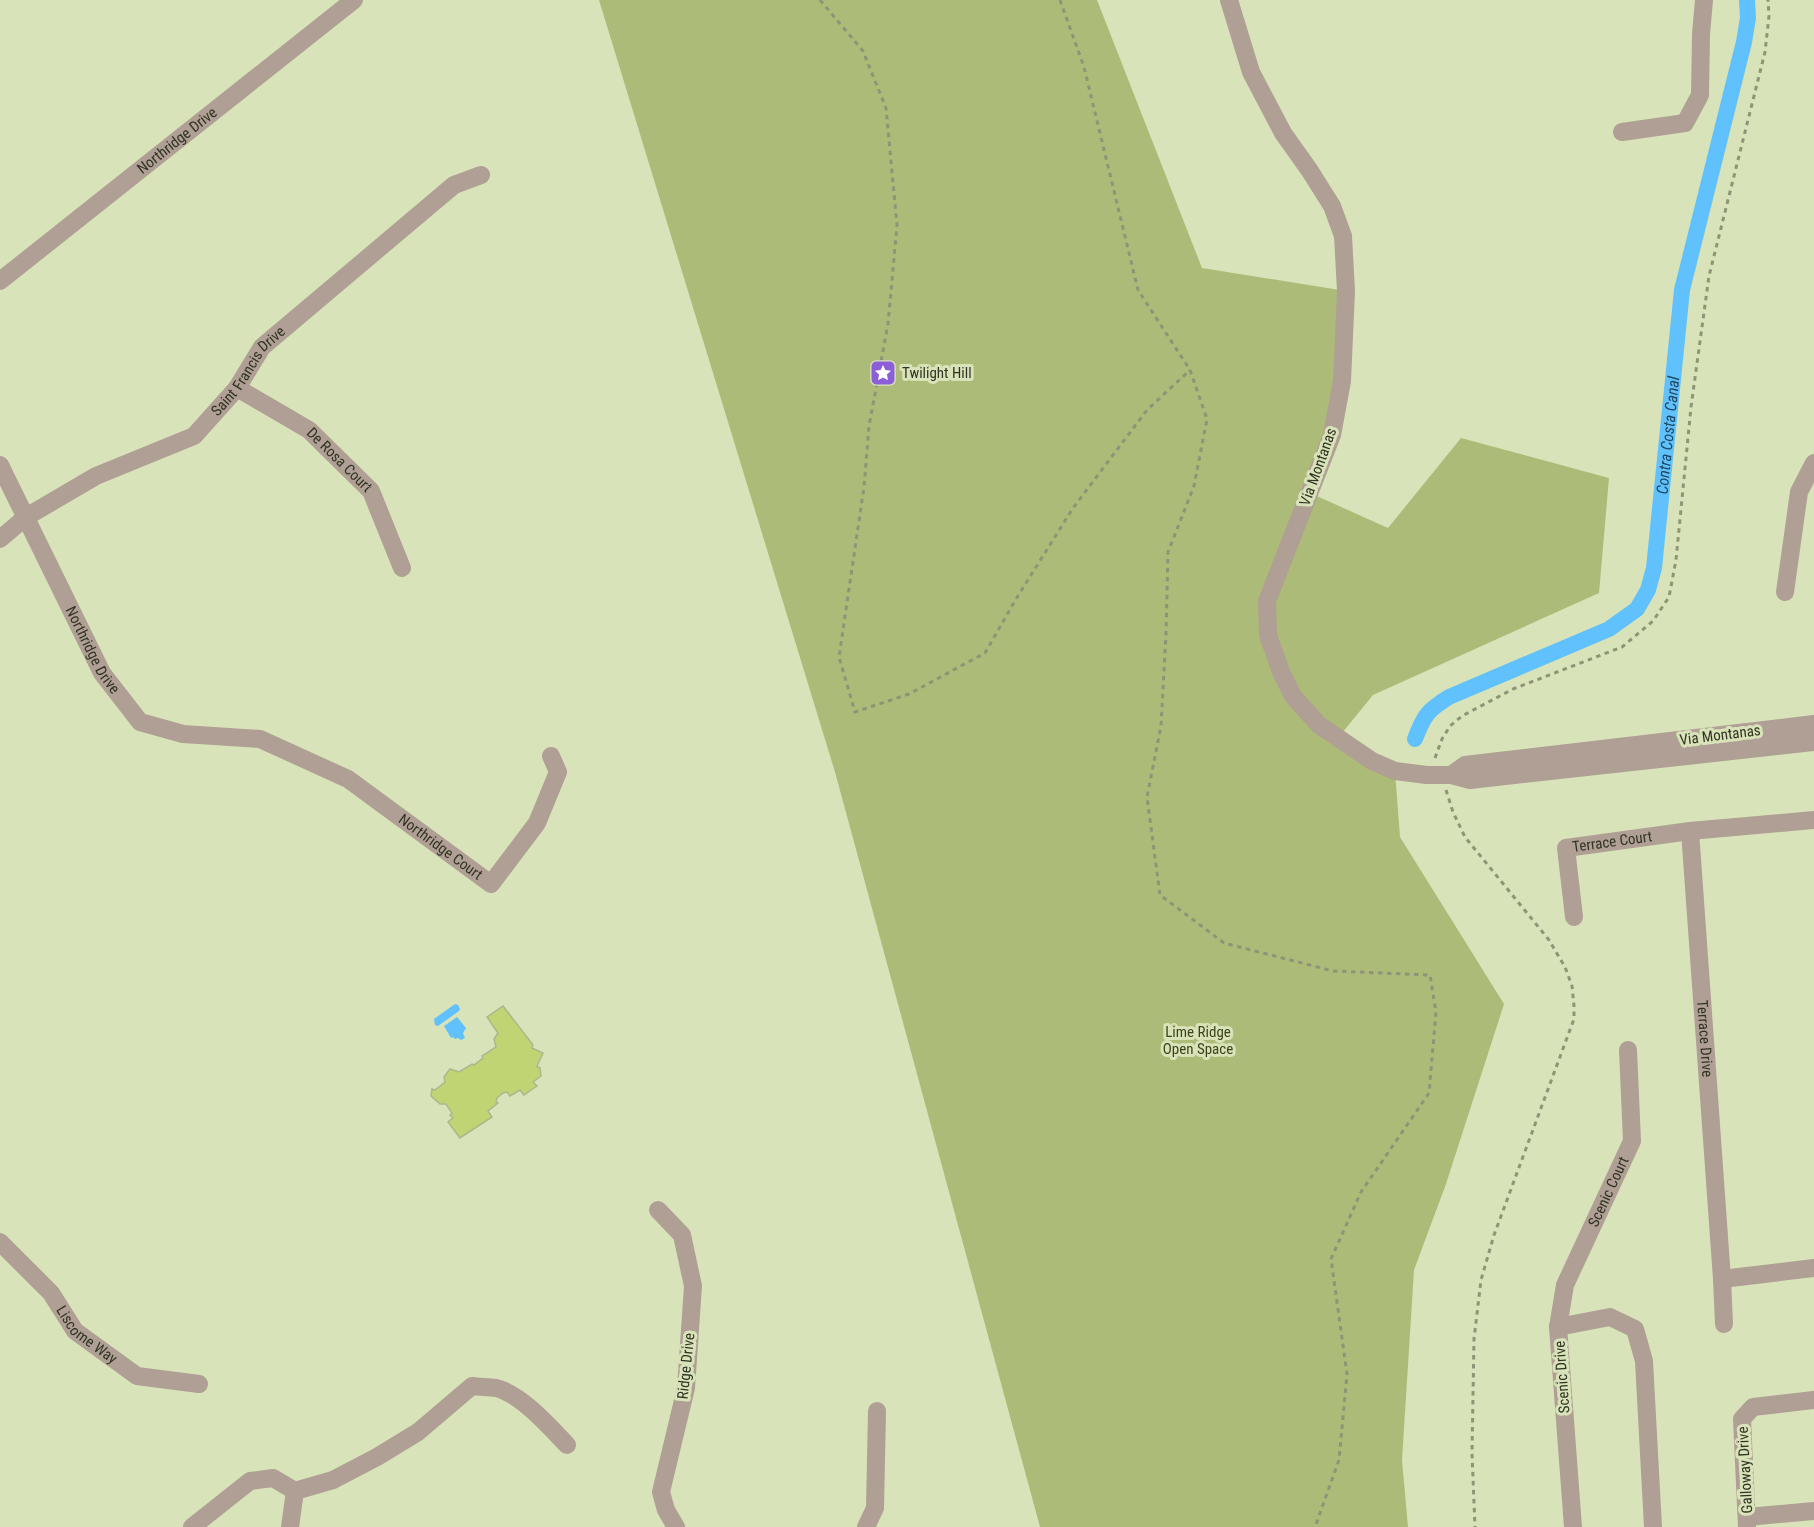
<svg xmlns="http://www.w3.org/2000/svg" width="1814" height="1527" viewBox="0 0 1814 1527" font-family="'Roboto Condensed',sans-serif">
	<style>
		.green { fill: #adbb79 }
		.water { fill: #61c1fc }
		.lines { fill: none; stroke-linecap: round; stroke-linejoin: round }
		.canal { stroke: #61c1fc; stroke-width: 16 }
		.building { fill: #c1d473; stroke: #adb68d; stroke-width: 1.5 }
		.path { stroke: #8e9476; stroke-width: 3; stroke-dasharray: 4.5 4.5; stroke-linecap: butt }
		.minor { stroke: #af9f94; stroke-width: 18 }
		.labels { text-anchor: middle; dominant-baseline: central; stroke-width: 6; stroke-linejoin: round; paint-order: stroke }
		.street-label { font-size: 15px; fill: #303323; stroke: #d9e3b9 }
		.poi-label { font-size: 15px; fill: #303323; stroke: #d9e3b9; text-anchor: start }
		.park-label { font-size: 15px; fill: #3c431b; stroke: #d9e3b9 }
		.water-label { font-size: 16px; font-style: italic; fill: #1f475f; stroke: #d9e3b9 }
	</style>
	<rect width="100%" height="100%" fill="#d9e3b9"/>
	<path class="green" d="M599,0h498l105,268 144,23 -4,90 -32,112 78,35 73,-90 148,40 -10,115 -226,102 -35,43 57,33 5,66 104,167 -58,180 -32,86 -12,190 6,67h-368l-205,-755z"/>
	<path class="water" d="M455,1004l3,1 2,4 -1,2 -21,15 -3,-1 -1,-6z
		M457,1017l9,11 -3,5 2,5 -4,2 -3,-2 -3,1 -2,-2 -2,1 -7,-12z"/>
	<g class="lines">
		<path class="canal" id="s1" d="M1415,739c9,-24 13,-29 34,-42l160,-68 28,-20 11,-19 6,-22 28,-278 62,-248 4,-24 -1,-18"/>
	</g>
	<path class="building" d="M503,1006l30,39 -1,3 11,5 -6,13 3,2 1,8 -8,6 4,4 -13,9 -4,-5 -10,6 -3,-4 -4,1 -6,5 -1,4 2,1 -10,8 4,6 -32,21 -12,-16 5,-4 -3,-3 2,-2 -6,-9h-6l-9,-8 1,-7 3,1 10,-8 -1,-5 6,-8 9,3 13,-8 2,1 9,-7 -1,-2 14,-9 -2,-8 4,-6 -11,-16z"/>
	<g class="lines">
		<path class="path" d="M820,0l43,51 23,57 11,117 -9,99 -19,102 -5,61 -25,170 16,55 54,-18 76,-41 31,-54 57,-91 74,-98 43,-40
			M1060,0l24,67 54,223 52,80 17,49 -13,67 -26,66 -2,82 -5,92 -14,71 13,98 64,48 109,28 97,4 6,37 -7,81 -68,99 -30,67 16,115 -8,86 -24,67
			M1435,758l7,-19 8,-13 12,-10 51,-27 109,-42 31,-26 16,-24 7,-37 15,-153 18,-131 56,-224 4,-36 -1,-16
			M1446,790l7,22 12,25 84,103 16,27 7,19 2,20v13l-80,216 -13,45 -7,59 -2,114 3,74"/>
		<g class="minor">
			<path d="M1229,0l22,72 32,61 27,38 22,35 11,30 3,55 -4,90 -10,54 -65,166 1,34 13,37 12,24 26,29 53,36 23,10 32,4h24"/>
			<path d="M1622,132l63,-9 15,-28 1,-61 3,-34"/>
			<path id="s2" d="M0,281l354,-281"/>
			<path id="s3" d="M237,388l72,42 62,61 31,77"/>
			<path id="s4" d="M0,465l102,208 38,49 43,12 77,5 88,40 143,105 46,-61 21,-51 -7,-16"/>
			<path id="s5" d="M0,539l26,-22 70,-41 98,-40 43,-48 25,-41 192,-162 27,-10"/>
			<path d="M1785,592l14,-100 15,-29"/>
			<path d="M1814,724l-349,41 -14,10 19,5 344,-38"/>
			<path id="s6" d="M1690,831l32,448 92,-11"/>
			<path id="s7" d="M1574,917l-8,-69 124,-17 124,-11"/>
			<path d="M658,1210l24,25 11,51 -7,102 -25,104 5,18 10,17"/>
			<path id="s8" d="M0,1242l51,51 24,38 62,45 62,8"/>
			<path d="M1722,1279l2,45"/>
			<path d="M1558,1327l52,-10 25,12 9,32 9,166"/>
			<path d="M1747,1517l67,-6"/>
			<path d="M192,1527l58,-46 23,-3 22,13 38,-11 44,-23 41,-25 54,-46c7,1 16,1 24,2 25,6 54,39 71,57"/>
			<path d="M290,1527l5,-36"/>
			<path d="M866,1527l9,-19 2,-97"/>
			<path id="s9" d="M1573,1527l-15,-200 7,-42 67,-144 -4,-91"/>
			<path d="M1747,1527l-5,-108 11,-12 61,-7"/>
		</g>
	</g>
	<defs>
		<g id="sight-square" transform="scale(1.35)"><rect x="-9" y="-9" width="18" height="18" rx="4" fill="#8c5ed8" stroke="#d9e3b9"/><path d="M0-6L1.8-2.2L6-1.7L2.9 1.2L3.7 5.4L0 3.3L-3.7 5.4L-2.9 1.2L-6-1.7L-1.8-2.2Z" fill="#fff"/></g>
	</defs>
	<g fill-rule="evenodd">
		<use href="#sight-square" x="883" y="373"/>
	</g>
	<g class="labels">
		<g class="street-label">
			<text stroke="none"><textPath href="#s2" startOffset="226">Northridge Drive</textPath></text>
			<text stroke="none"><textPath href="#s5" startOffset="306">Saint Francis Drive</textPath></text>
			<text stroke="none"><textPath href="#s3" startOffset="126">De Rosa Court</textPath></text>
			<text transform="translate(1318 467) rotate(-70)">Via Montanas</text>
			<text stroke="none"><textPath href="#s4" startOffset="207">Northridge Drive</textPath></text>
			<text transform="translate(1720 735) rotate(-7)">Via Montanas</text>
			<text stroke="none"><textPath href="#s7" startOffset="116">Terrace Court</textPath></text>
			<text stroke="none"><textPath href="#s4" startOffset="627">Northridge Court</textPath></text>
			<text stroke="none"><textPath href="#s6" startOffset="208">Terrace Drive</textPath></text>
			<text stroke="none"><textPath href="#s9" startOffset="346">Scenic Court</textPath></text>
			<text stroke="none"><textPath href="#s8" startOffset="128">Liscome Way</textPath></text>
			<text transform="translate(686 1366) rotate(-84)">Ridge Drive</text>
			<text transform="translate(1562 1377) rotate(-94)">Scenic Drive</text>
			<text transform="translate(1745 1470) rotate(-93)">Galloway Drive</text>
		</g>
		<g class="poi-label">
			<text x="902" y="373">Twilight Hill</text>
		</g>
		<g class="park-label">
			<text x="1198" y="1032">Lime Ridge<tspan x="1198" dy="17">Open Space</tspan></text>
		</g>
		<g class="water-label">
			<text stroke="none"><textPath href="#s1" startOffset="442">Contra Costa Canal</textPath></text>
		</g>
	</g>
</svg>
